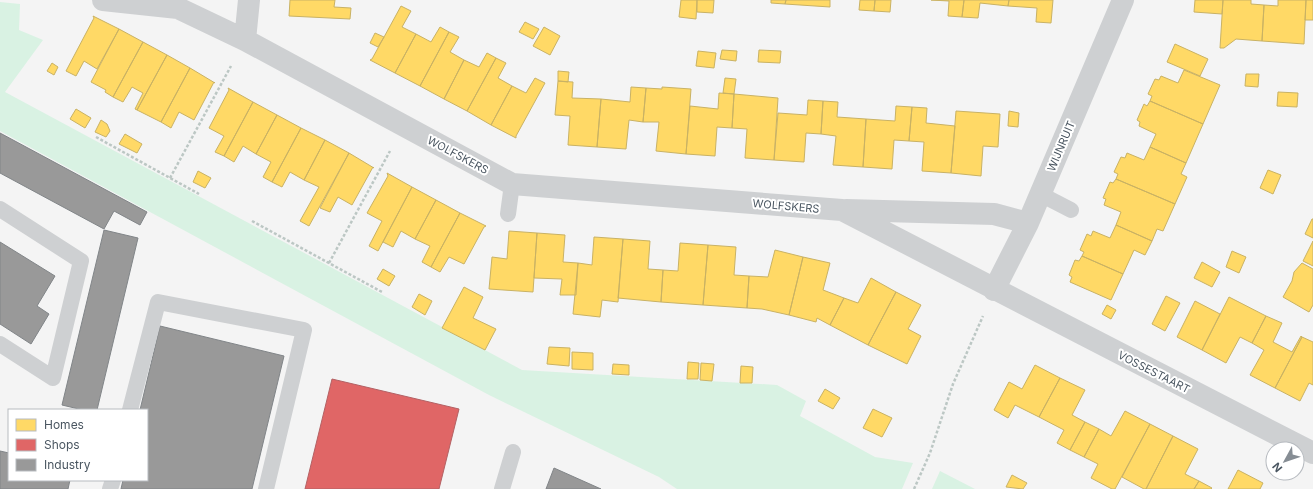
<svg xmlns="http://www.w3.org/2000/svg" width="1313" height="489" viewBox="0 0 1313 489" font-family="Inter,sans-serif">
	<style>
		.green { fill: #d9f2e3 }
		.homes { fill: #ffd966; stroke: #c9b264 }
		.shops { fill: #e06666; stroke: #b36164 }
		.industry { fill: #999; stroke: #818588 }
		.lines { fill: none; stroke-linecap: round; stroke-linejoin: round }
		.path { stroke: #bcc7c4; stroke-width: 2.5; stroke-dasharray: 3 2; stroke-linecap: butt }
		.service { stroke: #ced0d2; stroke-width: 16 }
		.minor { stroke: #ced0d2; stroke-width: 22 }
		.labels { text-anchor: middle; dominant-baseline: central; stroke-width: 4; stroke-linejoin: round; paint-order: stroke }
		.street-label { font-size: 11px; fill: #4a5661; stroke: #fff }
	</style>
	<rect width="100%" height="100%" fill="#f4f4f4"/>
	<path class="green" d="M0,2l20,2 -1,26 24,10 -38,52 517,278 255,15 29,16 -6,15 75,41 38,6 -11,26h-225l-18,-12 -170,-82 -489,-264z
		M940,471l35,18h-43z"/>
	<path class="homes" d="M290,0h45l-1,7 17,1 -1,11 -61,-3z
		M681,0h16l-1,19 -17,-2z
		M697,0h17l-1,13 -16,-1z
		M771,0h15l-1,4 -14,-1z
		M786,0h44v7l-45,-3z
		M860,0h15l-1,11 -15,-1z
		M875,0h16l-1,12 -16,-1z
		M931,0h33l-2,17 -14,-1 1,-15z
		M964,0h45l-1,6 -28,-3 -2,15 -16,-1z
		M1009,0h44l-2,23 -15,-1 1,-14 -29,-2z
		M1195,0h28l-1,14 -28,-2z
		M1223,0h28v4l13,1 -2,36 -26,-2 -12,9h-4z
		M1278,0h28l-2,44 -42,-3 2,-36 14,1z
		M1306,0h7v20h-8z
		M401,6l10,5 -9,16 14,7 -21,39 -25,-13 2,-1z
		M93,16l26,13 -22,40 -13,-8 -8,15 -10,-5 28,-53z
		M525,22l14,7 -6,10 -14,-7z
		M440,27l9,5 -29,54 -25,-13 21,-39 15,8z
		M544,27l16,9 -10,19 -17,-9z
		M119,29l24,13 -30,55 -8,-5 1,-2 -15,-8z
		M449,32l10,5 -9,15 14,8 -20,39 -24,-13z
		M375,33l9,4 -6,10 -8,-4z
		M143,42l24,13 -30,55 -2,-1 8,-16 -11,-6 -9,15 -10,-5z
		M1175,44l33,15 -8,17 -33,-14z
		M722,50l15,1 -1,10 -16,-2z
		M759,50l22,1 -1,12 -22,-1z
		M698,51l18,2 -2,15 -18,-2z
		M487,53l9,5 -29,53 -23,-12 20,-39 15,7z
		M167,55l23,13 -29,54 -24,-12z
		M496,58l10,5 -8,15 14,8 -21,39 -24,-14z
		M52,63l6,4 -4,8 -7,-4z
		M190,68l25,15 -1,-1 -20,38 -15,-8 -8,16 -10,-6z
		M1184,70l36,15 -17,39 -53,-23 2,-5 -4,-2 7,-15 4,1 2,-4 17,7z
		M558,71l11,1 -1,10 -10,-1z
		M1246,74h13l-1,13 -13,-1z
		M535,78l10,5 -29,53v2l-25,-13 21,-39 14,7z
		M725,78l11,1 -2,15 -11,-1z
		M558,81l15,1 -1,16 29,1 -4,48 -29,-2 2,-29 -15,-1z
		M631,87l15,1 -3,34 -14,-2 -3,29 -29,-2 4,-48 29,3z
		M662,87l29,2 -5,65 -30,-3 3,-29h-16l3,-34 16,1z
		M228,88l25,14 -29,54 -9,-4 9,-16 -15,-8 20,-38z
		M1278,92l20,1 -1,14 -20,-1z
		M719,93l15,1 -2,34 -15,-1 -2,29 -29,-2 4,-48 28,3z
		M734,94l44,4 -4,62 -29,-2 2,-29 -15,-1z
		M808,100l15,1 -2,33 -15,-1 -2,29 -30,-2 4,-47 29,2z
		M823,101l15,1 -1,15 29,2 -3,48 -30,-2 3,-29 -15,-2z
		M1150,101l53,23 -17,39 -36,-16 6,-13 -17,-8 1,-4 -3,-2 7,-16 3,2z
		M253,102l24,13 -21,39 -13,-8 -9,16 -10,-6z
		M896,106l16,1 -3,34 -15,-1 -2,29 -29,-2 3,-48 29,2z
		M912,107l15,1 -1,15 29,3 -4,47 -29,-2 2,-29 -15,-1z
		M76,109l15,9 -6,10 -15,-9z
		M956,111l44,3 -2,33 -15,-1 -2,30 -30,-3z
		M1009,111l10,2 -1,14 -10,-1z
		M277,115l24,13 -29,54 -9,-5 8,-15 -15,-8z
		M101,120l6,4 3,7 -4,6 -11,-5z
		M301,128l24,12 -21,40 -14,-8 -8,15 -10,-5z
		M125,134l17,10 -5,9 -18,-9z
		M325,140l24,13 -40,73 -9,-5 19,-34 -15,-7z
		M1150,147l36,16 -5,11 6,3 -12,27 -59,-25 2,-5 -4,-2 7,-15 4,1 2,-5 17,7z
		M349,153l25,15 -1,-1 -21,38 -14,-8 -8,15 -10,-4z
		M1268,170l13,5 -8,19 -13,-6z
		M198,171l13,7 -6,10 -12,-6z
		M387,173l25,14 -34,64 -9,-5 13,-25 -15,-8 21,-37z
		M1116,179l59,25 -12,27 -6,-2 -5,12 -36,-16 5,-13 -17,-7 2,-6 -3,-1 7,-16 3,1z
		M412,187l24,13 -21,39 -14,-8 -8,16 -10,-5z
		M436,200l24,13 -29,54 -9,-5 8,-16 -15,-7z
		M460,213l26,13 -2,1 -20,37 -15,-7 -9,15 -9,-5z
		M1312,219h1v19l-8,-4z
		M1116,225l36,16 -7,14 -11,-5 -11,24 -41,-18 2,-4 -4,-2 7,-16 4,2 2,-5 17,7z
		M509,231l28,2 -4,59 -44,-3 3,-32 15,2z
		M537,233l28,2 -2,27 15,1 -2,32h-16l2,-16 -28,-1z
		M594,237l29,2 -5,63 -16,-2 -2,17 -27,-3 5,-51 14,2z
		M623,239l27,2 -2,28 15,1 -2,32 -43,-4z
		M1313,241v25l-10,-5z
		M680,243l28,2 -5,60 -42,-3 2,-32 15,1z
		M708,245l28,2 -2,28 15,1 -2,32 -44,-3z
		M775,250l28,7 -14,58 -27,-6 -15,-1 2,-32 19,1z
		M1232,251l14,6 -7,16 -13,-6z
		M1082,256l41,18 -12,26 -41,-18 2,-5 -3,-2 6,-15 4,1z
		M803,257l27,6 -7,27 21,8 -14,27 -13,-7 -1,4 -27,-7z
		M1202,262l18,10 -8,15 -18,-9z
		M1302,263l11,6v36l-4,7 -26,-15 9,-16 2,-9z
		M383,269l12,7 -6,10 -12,-7z
		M871,278l25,14 -28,53 -38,-20 14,-27 14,5z
		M464,287l19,10 -10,21 23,11 -11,21 -43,-22z
		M896,292l25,13 -13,24 13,7 -14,28 -39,-19z
		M419,294l13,7 -7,14 -13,-8z
		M1166,296l14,7 -15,28 -13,-7z
		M1229,297l37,19 -14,27 -12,-6 -14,26 -24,-13z
		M1195,301l25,13 -18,36 -25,-13z
		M1107,305l9,5 -5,9 -9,-5z
		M1266,316l16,7 -9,19 19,10 9,-16 1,1 -27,51 -25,-13 14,-25 -12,-7z
		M1302,337l11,5v43l-4,-2 -9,18 -25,-13z
		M549,347l21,1 -1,18 -22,-2z
		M572,352l21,1v17l-21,-1z
		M688,362l11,1 -1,16h-11z
		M701,363l13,1 -2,17 -12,-1z
		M613,364l16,1v10l-17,-1z
		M1035,365l25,13 -21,39 -24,-12 -7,13 -14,-8 15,-28 13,7z
		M741,366l12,1 -1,16h-12z
		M1060,378l25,12 -13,25 13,7 -15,28 -13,-7 7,-13 -25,-13z
		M825,389l15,9 -7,11 -15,-8z
		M873,409l19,9 -10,19 -19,-9z
		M1125,411l25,13 -35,65h-3l-21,-11 7,-14 -14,-7 15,-28 12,7z
		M1085,422l14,7 -15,28 -14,-7z
		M1150,424l23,12 -27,53h-2l-22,-12z
		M1173,436l25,13 -13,25 14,7 -5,8h-48z
		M1238,470l25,13 -3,6h-32z
		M1012,475l15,8 -4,6 -17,-2z
		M1199,481l13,7 -1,1h-17z"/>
	<path class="shops" d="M332,379l127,30 -20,80h-134z"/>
	<path class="industry" d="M0,133l147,79 -7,13 -26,-14 -10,18 -104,-56z
		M104,230l34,8 -41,172h-14l-21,-5z
		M0,242l55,34 -18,30 12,8 -18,30 -31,-20z
		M160,326l124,30 -32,133h-131l2,-9h24v-70h-7z
		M0,451l9,2v27h61l-2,9h-68z
		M554,468l47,21h-55z"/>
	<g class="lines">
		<path class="path" d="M96,137l103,57
			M170,178l61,-112
			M252,221l130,71
			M329,263l61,-112
			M914,489l16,-36 23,-69 30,-68"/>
		<path class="service" d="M1040,194l31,16
			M0,209l81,52 -28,117 -53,-34
			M508,214l4,-30
			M130,410l28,-108 146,28 -38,159
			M110,489l3,-9
			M502,489l11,-37"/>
		<path class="minor" d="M103,0l75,8 67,32 267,144 330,26 471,243
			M245,40l4,-40
			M846,210l148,4 34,9
			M994,290l34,-67 95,-223"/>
	</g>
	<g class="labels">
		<g class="street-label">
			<text transform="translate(1061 146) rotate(-67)">WIJNRUIT</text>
			<text transform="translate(458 155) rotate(28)">WOLFSKERS</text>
			<text transform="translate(786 206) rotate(5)">WOLFSKERS</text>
			<text transform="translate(1154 372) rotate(27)">VOSSESTAART</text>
		</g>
	</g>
	<rect x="8" y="409" width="140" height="72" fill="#ffffff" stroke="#b7bbc0"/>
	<rect x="16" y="419" width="20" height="12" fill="#ffd966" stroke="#b7bbc0"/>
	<text x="44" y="429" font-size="12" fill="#4a5661">Homes</text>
	<rect x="16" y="439" width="20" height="12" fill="#e06666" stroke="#b7bbc0"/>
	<text x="44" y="449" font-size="12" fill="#4a5661">Shops</text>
	<rect x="16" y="459" width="20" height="12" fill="#999999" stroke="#b7bbc0"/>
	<text x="44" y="469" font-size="12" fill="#4a5661">Industry</text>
	<g transform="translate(1285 461) rotate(230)"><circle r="19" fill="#ffffff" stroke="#b7bbc0"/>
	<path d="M0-3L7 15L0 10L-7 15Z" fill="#868d94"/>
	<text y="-6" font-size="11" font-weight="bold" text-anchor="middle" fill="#4a5661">N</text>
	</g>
</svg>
